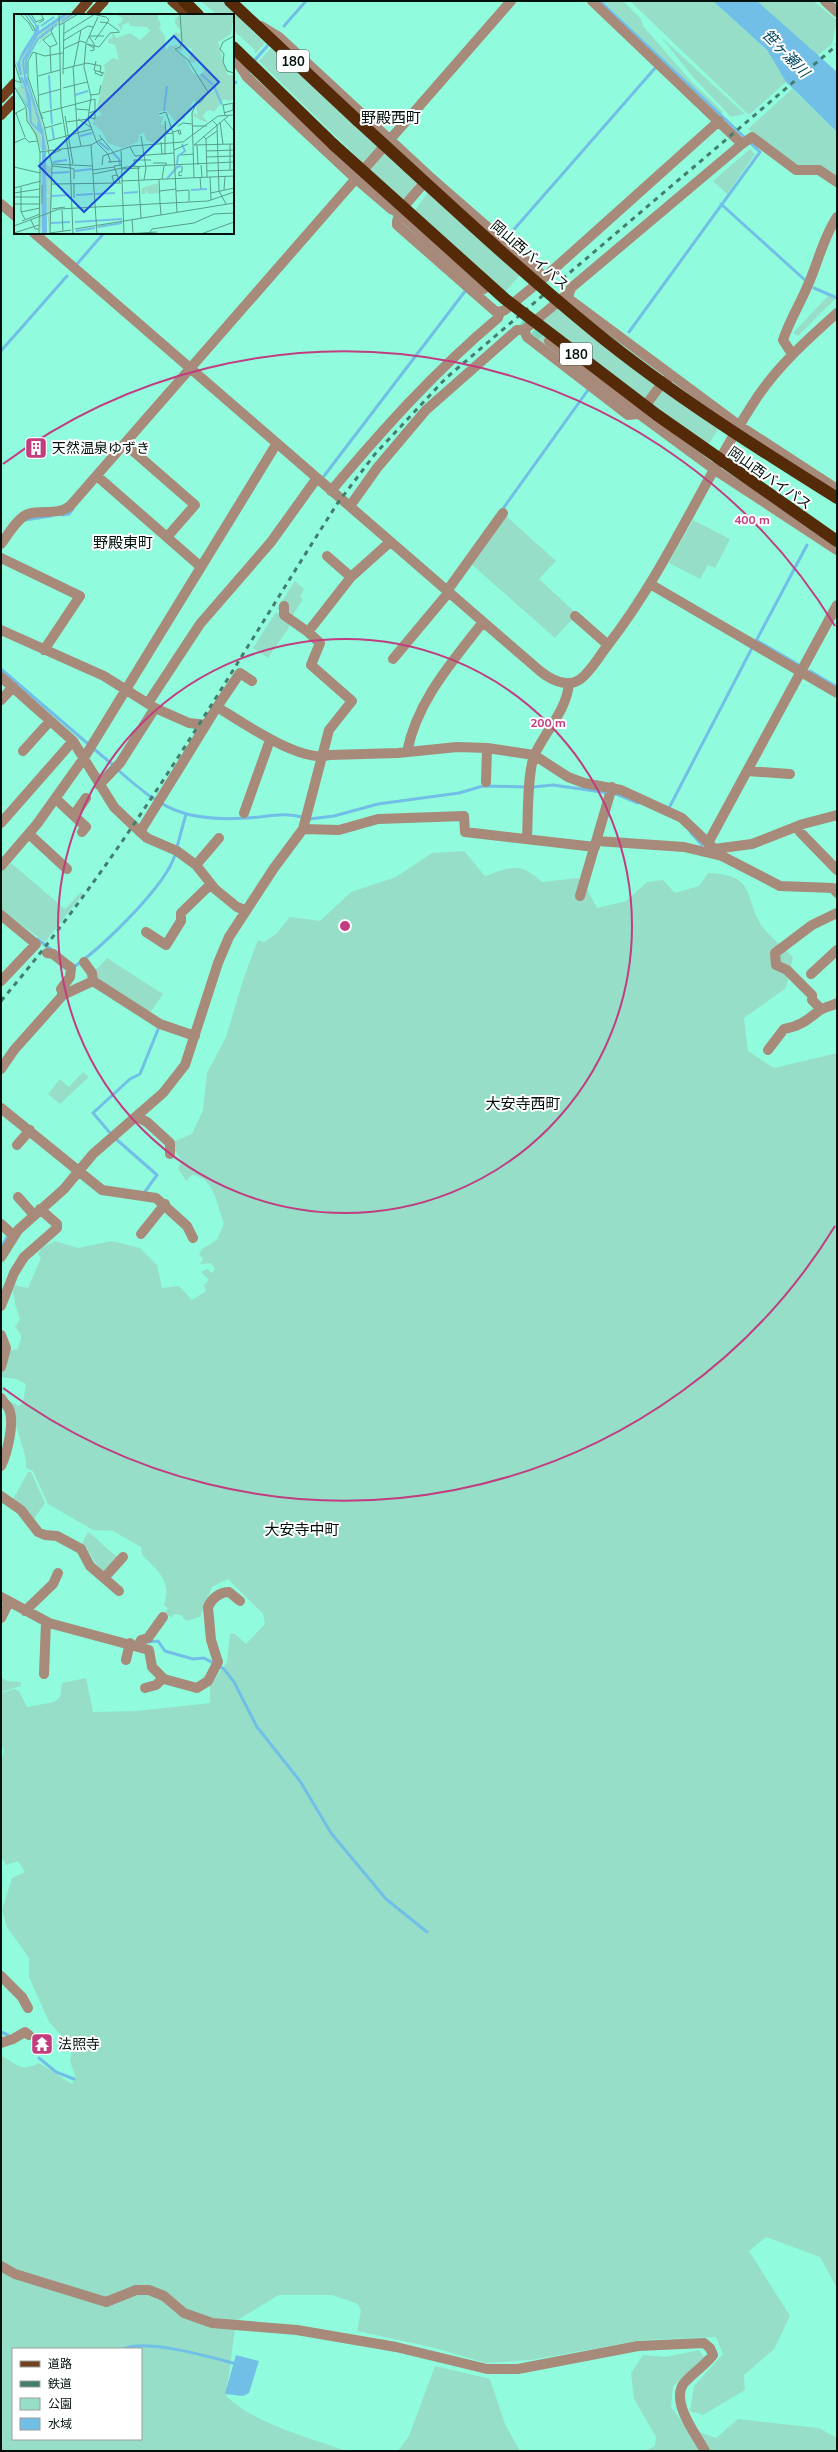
<svg xmlns="http://www.w3.org/2000/svg" width="838" height="2452" viewBox="0 0 838 2452" font-family="Mulish,'Noto Sans JP',sans-serif">
	<style>
		.green { fill: #96dec8; fill-rule: evenodd }
		.water { fill: #71bfe7 }
		.lines { fill: none; stroke-linecap: round; stroke-linejoin: round }
		.stream { stroke: #71bfe7; stroke-width: 3 }
		.minor-tunnel { stroke: #7bd9be; stroke-width: 10; stroke-dasharray: 10 5; stroke-linecap: butt }
		.minor { stroke: #a78a79; stroke-width: 10 }
		.major { stroke: #71401f; stroke-width: 10 }
		.highway { stroke: #552a09; stroke-width: 12 }
		.rail { stroke: #437e6c; stroke-width: 3; stroke-dasharray: 5 5; stroke-linecap: butt }
		.highway-bridge { stroke: #552a09; stroke-width: 12 }
		.ring { fill: none; stroke: #c13d80; stroke-width: 2 }
		.labels { text-anchor: middle; dominant-baseline: central; stroke-width: 4; stroke-linejoin: round; paint-order: stroke }
		.shield { fill: #fff; stroke: #4c5854; stroke-width: 1 }
		.shield-label { font-size: 13px; font-weight: bold; fill: #00110b }
		.street-label { font-size: 14px; fill: #00110b; stroke: #fff }
		.poi-label { font-size: 14px; fill: #00110b; stroke: #fff; text-anchor: start }
		.water-label { font-size: 15px; font-style: italic; fill: #004560; stroke: #fff }
		.neighbourhood-label { font-size: 15px; fill: #00110b; stroke: #fff }
		.inset-river { fill: none; stroke: #71bfe7; stroke-width: 2 }
		.inset-road { fill: none; stroke: #579e89; stroke-width: 1 }
		.view { fill: #1d4ed8; fill-opacity: 0.15; stroke: #1d4ed8; stroke-width: 2 }
		.inset-edge { fill: none; stroke: #00110b; stroke-width: 2 }
		.centre { fill: #c13d80; stroke: #fff; stroke-width: 2 }
		.ring-label { font-size: 12px; text-anchor: middle; font-weight: bold; fill: #c13d80; stroke: #fff; stroke-width: 4; stroke-linejoin: round; paint-order: stroke }
	</style>
	<rect width="100%" height="100%" fill="#91fcdd"/>
	<path class="green" d="M201,1h21l43,42 -10,11v-4l-22,-20v-15h-16z
		M603,1h20l18,18 2,7 47,54 33,32 -2,2z
		M630,1h83l54,49 19,32 -37,33z
		M757,1h56l24,19 -5,24 -15,12z
		M661,37l84,77 -14,3 -38,-40z
		M271,48l107,98 -15,17 -104,-102z
		M792,89l45,43v45l-40,-11 -49,-37z
		M389,146l29,36 -16,19 -39,-22z
		M750,149l5,5 -28,40 -14,-13z
		M433,183l94,84 -27,31 -89,-79c5,-14 16,-22 22,-36z
		M828,296l7,3 -37,37 -5,-3z
		M563,302l54,36c3,8 13,16 22,17l27,20 -29,31 -87,-66 -6,7 -10,-20z
		M671,382l54,36 -24,39 -57,-43z
		M505,515l51,46 -17,18 38,35 -22,24 -85,-75z
		M693,520l37,19 -15,29 -7,-3 -8,14 -31,-16z
		M295,581l9,8 -4,8 3,2 -12,19 -14,-9z
		M276,612l16,11 -24,35 -15,-10z
		M464,851l21,25c27,-9 34,-15 57,6l36,-4 8,9 11,21 29,-7 21,-19 16,-2 12,13 24,-7 9,-13c49,2 35,23 54,53 8,11 21,21 31,31l-7,31 -42,30 4,33 26,17 63,-15v1235l-17,-31 -54,-20 -17,14 41,65 -16,33 -30,26 1,15 -42,25 -13,-4 4,-25 29,-32 -7,-17 -74,3 -111,20 -45,3 -51,-15 -78,-17 4,-20 -3,-7 -26,-9h-53l-43,26 -10,75c29,28 82,41 120,55h-345v-396c16,10 19,17 38,8l33,21 4,-6 -6,-17 2,-14 -23,-25 -20,-45v-19l-22,-31 -5,-17 10,-32 13,-6 -7,-11 -12,4 -5,-9v-94l3,-12 -3,-5v-52l14,-4 4,2 8,16 27,-5 6,-5 2,-14 24,-5 7,34 44,-1 73,-8v-17l17,-24 3,-28 4,-1 12,11 19,-20 -2,-10 -35,-35 -16,8 -12,30 -14,4 -5,-6 -7,-1 -2,4 -7,-5 3,-5 -4,-3c8,-24 -6,-34 -22,-50l-1,-8 -28,-16 -20,-1 -45,-26 -15,-33 -7,-3v-9l-17,-58 10,5 4,-4 3,-18 -10,-5 -15,-2 7,-26 10,-2c2,-10 7,-12 -3,-22l5,-8 -5,-15 -2,-13 2,-6 13,3 13,-30 -3,-4 4,-6 13,-7 23,7 34,-7 28,7 17,17 5,23 17,-2 13,14 14,-9 -2,-6 5,-5 -8,-8 6,-3 5,4 3,-4 -4,-6 -11,1 3,-5 -4,-5 3,-5 15,-9 7,-17c-7,-17 -10,-47 -32,-48l-6,6 -8,-13 4,-7 -9,-13 2,-7 17,-7 11,-24 4,-37 19,-36 18,-60 14,-37 6,2 12,-8 14,-17 30,4 31,-29 45,-15 36,-24zM13,2349h128v90h-128z
		M11,863l54,46 16,-17 2,2 -38,48 -44,-32v-37z
		M107,958l56,36 -13,19 -53,-35 -2,-7z
		M83,1072l6,5 -29,27 -12,-10 12,-15 9,8z
		M28,1472h3l14,31 -11,16 -22,-18z
		M88,1532c12,8 18,18 31,25l-15,15c-12,-10 -12,-20 -22,-28z
		M1,1677l6,4 14,1v4l-20,6z
		M699,2350l5,7 -31,29 -2,21 15,20 30,11 22,-19 81,9 18,10v13h-192l10,-5 1,-9 -22,-38 -3,-26 12,-18 23,2z
		M435,2366l55,13 15,45 15,27h-122l11,-15z"/>
	<path class="water" d="M713,1h44l80,71v60l-51,-50 -19,-32z
		M236,2355l23,6 -10,32 -6,3 -18,-2z"/>
	<g class="lines">
		<path class="stream" d="M600,1l160,151 -131,180
			M284,26l22,-25
			M255,60l14,-16
			M233,85l3,-3
			M721,204l85,77
			M510,234l146,-167
			M77,264l27,-31
			M814,288l23,10
			M1,351l66,-75
			M324,476l142,-186
			M502,510l86,-120
			M62,515l7,-1 4,-5
			M25,520l26,-4
			M756,640l43,25
			M756,641l51,-96
			M1,669l86,74
			M810,671l27,16
			M94,749l19,16
			M118,770c45,40 67,52 129,48 22,-1 33,-6 55,-1
			M533,787l20,-2 56,8
			M616,794l22,9
			M669,808l83,-160
			M310,819l24,-3 44,-12 81,-11 24,-7 44,1
			M691,833l11,12
			M177,847l9,-33
			M37,939l15,11
			M73,965l1,2c29,-21 91,-80 101,-112
			M111,1134l-18,-21 37,-34 10,-5 19,-47
			M116,1139l41,36 -13,18
			M1,1247l8,-13
			M147,1642l11,-1 7,10 28,8 11,-1 20,11 10,13 23,45 43,54 31,52 55,66 41,33
			M1,2032l7,3
			M39,2058l17,14 18,7
			M124,2349c22,-11 89,9 113,15"/>
		<path class="minor-tunnel" d="M523,320l26,21"/>
		<path class="minor" d="M825,1l12,11
			M261,26l18,11 150,139 116,101 -40,33 -5,2 -5,-1 -98,-86c-2,-15 24,-35 32,-49
			M233,55l14,22 109,102 35,30 8,4 85,76
			M742,144l10,-7 44,33h23l18,12
			M1,204l14,12
			M34,233l506,438c10,8 26,17 39,9 11,-7 20,-24 29,-35 60,-77 96,-168 150,-249 22,-32 50,-57 79,-83
			M545,277l174,-156
			M568,297l3,-9 171,-144 -150,-143
			M524,330l3,7 101,78 11,-1 25,-33 3,-1
			M549,341l82,64 8,9 76,56 122,80
			M792,354l-9,-14c7,-21 19,-39 27,-60 9,-21 14,-44 27,-63
			M125,444l70,61 -28,32
			M97,476l104,91
			M331,491c52,-62 105,-121 167,-173l2,-6
			M350,506l27,-38 49,-58 84,-74 7,-6h7l41,-34 175,130 97,63
			M1,544c7,-9 16,-26 27,-30 14,-5 29,2 42,-8l441,-505
			M327,556l24,21
			M1,558l79,38 -36,54
			M650,584l187,109
			M447,591l56,-78
			M575,616l33,29
			M1,630l103,46 51,32 -35,55 -21,22
			M308,632l43,-55 39,-35
			M393,659l56,-67
			M1,677l72,64 41,66 20,19 13,12 30,13 19,14 19,24 22,18 8,3
			M1,700l12,-13
			M148,703l52,-79 71,-82 46,-64
			M217,707c25,15 84,57 113,48l68,-2 59,-6 30,1 47,7 34,22 16,6 37,7 61,28 40,38 58,30 53,2 4,5
			M155,708l34,15 17,2
			M23,751l27,-30
			M407,752c10,-51 45,-90 76,-130
			M747,771l43,3
			M486,782l1,-34
			M56,799l30,28 -4,5
			M244,813l26,-73
			M74,815l12,-17
			M1,823l72,-82
			M303,829l36,1 39,-11 86,-3 1,16 130,15
			M140,832l77,-125 23,-34 12,8
			M800,832l37,38
			M29,834l38,35
			M527,839c1,-19 0,-69 8,-85 11,-24 32,-44 34,-71
			M597,841l87,6 38,9
			M708,843l129,-238
			M714,849l38,-5 51,-20 34,-9
			M196,865l23,-27
			M1,866l36,-42 47,-66 193,-315
			M580,896l32,-109
			M1,915l35,29 -35,37
			M146,932l20,13 15,-24v-8l30,-29
			M47,953l6,1 18,14 -1,9 -9,12 2,6
			M84,962l8,11 1,8
			M811,974l26,-24
			M821,1009l-9,-9v-5l-25,-25 -11,-5 -1,-12 37,-28 25,-12
			M768,1050l16,-21c17,-3 23,-9 36,-19 5,-3 12,-4 17,-7
			M1,1069l13,-19 49,-55 30,-14 67,43 35,12
			M1,1108l101,82 54,8 31,28 6,12
			M137,1117l10,5 23,21v11
			M17,1145l13,-15
			M18,1197l16,18
			M1,1224l13,12
			M141,1234l24,-30
			M1,1257l17,-27 46,-41 29,-35 70,-61 22,-28 33,-102 11,-26 45,-69 29,-39 26,-99 23,-29 -41,-36 9,-22 -12,-11 -24,-17v-9
			M1,1306l13,-33 10,-16 33,-29v-4l-17,-15
			M1,1335l5,13 -5,19
			M1,1398c2,4 6,7 8,11 6,13 -2,45 -8,57
			M1,1496l20,14 17,22 7,3 12,1 24,13 9,17 29,25
			M105,1577l18,-20
			M1,1597l48,26 100,27 3,17 12,12 33,9 11,-7 10,-19 -7,-22 -3,-33c4,-9 12,-15 21,-15l11,9
			M25,1611l28,-27 5,-11
			M1,1618l8,-16
			M138,1646l3,-6 7,-2 15,-21
			M126,1660l4,-17
			M44,1674l2,-52
			M145,1688l11,-3 7,-7
			M1,1976l21,21 6,11
			M1,2043l12,-4 12,-7 4,3
			M1,2266l14,8 91,28 30,-12h13l15,6 20,17 28,10 85,7 99,17 91,22h31l120,-23 66,-3 6,5 3,7c-9,11 -20,18 -29,28 -14,19 12,51 21,68"/>
		<path class="major" d="M172,1l16,14
			M76,15l12,-14
			M91,15l13,-14
			M1,98l14,-15
			M1,115l14,-15"/>
		<path class="highway" d="M184,1l14,14
			M230,1l127,119
			M233,47l101,98"/>
		<path class="rail" d="M1,1001c130,-153 228,-328 336,-497l38,-50 71,-76 391,-333"/>
		<path class="highway-bridge" d="M357,120c78,71 155,144 237,211 76,62 160,115 243,167
			M334,145l171,154 152,116 180,126"/>
	</g>
	<g class="ring">
		<circle cx="345" cy="926" r="287"/>
		<path d="M835 1226A575 575 0 0 1 3 1388M3 464A575 575 0 0 1 835 626"/>
	</g>
	<defs>
		<g id="building-square" transform="scale(1.15)"><rect x="-9" y="-9" width="18" height="18" rx="4" fill="#c13d80" stroke="#fff"/><path d="M-4-6H4V6H1V3H-1V6H-4ZM-2.5-4.3h1.7v1.8h-1.7ZM.8-4.3h1.7v1.8H.8ZM-2.5-1h1.7V.8h-1.7ZM.8-1h1.7V.8H.8Z" fill="#fff"/></g>
		<g id="temple-square" transform="scale(1.15)"><rect x="-9" y="-9" width="18" height="18" rx="4" fill="#c13d80" stroke="#fff"/><path d="M0-6L5-2H3V0L6.5 2.5H4V6H1.5V3h-3V6H-4V2.5H-6.5L-3 0V-2H-5Z" fill="#fff"/></g>
	</defs>
	<g fill-rule="evenodd">
		<use href="#building-square" x="36" y="448"/>
		<use href="#temple-square" x="42" y="2044"/>
	</g>
	<g class="labels">
		<g class="shield">
			<rect x="277" y="50" width="32" height="22" rx="3"/>
			<rect x="560" y="343" width="32" height="22" rx="3"/>
		</g>
		<g class="shield-label">
			<text x="293" y="61">180</text>
			<text x="576" y="354">180</text>
		</g>
		<g class="street-label">
			<text transform="translate(530 255) rotate(41)">岡山西バイパス</text>
			<text transform="translate(770 478) rotate(35)">岡山西バイパス</text>
		</g>
		<g class="poi-label">
			<text x="52" y="448">天然温泉ゆずき</text>
			<text x="58" y="2044">法照寺</text>
		</g>
		<g class="water-label">
			<text transform="translate(786 53) rotate(46)">笹ヶ瀬川</text>
		</g>
		<g class="neighbourhood-label">
			<text x="391" y="117">野殿西町</text>
			<text x="123" y="542">野殿東町</text>
			<text x="523" y="1103">大安寺西町</text>
			<text x="302" y="1529">大安寺中町</text>
		</g>
	</g>
	<g transform="translate(14 14)">
		<rect width="220" height="220" fill="#91fcdd"/>
		<path d="M55,0h3l-3,3 6,-2 -21,13 -17,18 4,-7h-3l-12,21v15h-4l-2,-14 15,-24zM100,0h44v5l3,5 -2,4 6,8 1,15 3,-5 10,-1 -5,4 11,9 7,14 7,4 5,-4 -4,-12 -9,3 -2,-4 3,-10 -8,-3 -3,6 -5,-3 5,-3 -8,-11 3,-3 3,2 2,-3 -6,-7v-5l6,-5h53l-3,20 -13,8 8,29 2,4h6v24l-6,2 -4,-2 -10,13 -4,-2 -4,1 -3,6 5,5h-3l-12,-6 1,-4 4,4 -4,-18 -5,13 -4,1v7h-5l-2,5 -12,-14 -7,2v4l5,1 -3,6 2,3 2,-3 1,9 -12,11 -8,-3 -2,-8 -5,3 -1,7 -16,6 -14,-5 -6,-12 -9,-7 1,-6 8,-3 -5,-8 8,-36 -1,-6 9,-7 6,2 -4,-15 -7,-2v-3l5,-3 -2,-4 3,1 2,4 14,-5 10,7 10,-9 -3,-4 -17,-1 -1,-4 -7,3v6l-5,-7 4,-1 2,-5zM12,61l17,50 5,25h-2l-5,-28 1,8 -6,-9 1,6 -5,-5 -1,-24 -9,-20zM7,65l7,17v9l-11,-17 4,-2zM12,91l4,18 12,13v15l-14,-29zM29,150v57l-3,13v-69zM32,151l5,2 1,30 -3,37 -3,-37 5,-1 -5,-1zM144,169l1,10 -11,1 -2,-5 -1,5h-4l1,-6z" fill="#96dec8"/>
		<path d="M49,0h6l-34,23 -15,24 2,14 -2,1 -3,-11 -3,-6v-2l2,-1 -2,2 3,6 5,-12 12,-19 -1,-9 3,9 -1,-8h4v6zM8,62l9,22 1,24 5,5v-6l6,9 3,20 -4,1v-16l-12,-12 -2,-15 -14,-23 14,20 -3,-16 -11,-7 11,6 -5,-10zM28,138h4l1,82 -5,-1z" fill="#71bfe7"/>
		<path class="inset-river" d="M14,0l8,11M48,7l11,-7M27,12l13,-9M12,60v-14l12,-21 19,-15M187,60l12,11M35,61l2,34M12,63l16,54M12,72l-3,-25 14,-26M200,72l8,19M61,81l13,-4M37,97l1,13M150,97l3,-25M38,113l2,12M66,122l12,-3M85,128l10,8M99,139l6,6 1,6M39,148l14,-2M163,150l1,-8 7,-5 -3,-7M61,157l17,-2M38,159l17,-1M153,165l10,-12 4,-1M177,176l16,-1M110,179l14,-1M81,180l20,-1M62,181l17,-1M38,182l17,-1M61,208l47,-3M37,209l19,-1M84,213l24,-4M62,217l19,-3"/>
		<path class="inset-road" d="M6,0l9,9 4,8M11,0l11,17M17,0l5,8 7,-3M45,0l2,92 9,56 3,72M78,0l14,3M166,0l2,28 -2,5 -5,2 13,11 20,32 -7,10 -5,2 -4,9 2,65M84,3l-12,26 -2,24 7,30 -3,22 9,24 11,11 3,9M86,8l8,1 11,8M25,9l5,-3 -3,-6M46,11l18,-11M67,16l7,-4 5,1M49,20l32,-20M75,22l5,8v6l-4,1M75,22h15M220,22l-11,6 -3,7 4,5 -1,8 4,9 7,2M81,26l14,-20 -3,-3M49,27l18,-11 -7,36M36,33l7,-3 -6,-13 2,-3M80,34l-7,-4 12,3 11,-14 10,-1M49,35l18,-8 5,2M22,39l3,56 4,10M0,47l7,22 -7,-3M82,47l-2,9 6,2M59,52l4,61 4,19M49,55l24,-6 14,3 -1,6 4,1M82,57l-1,2 7,3v-3M37,58l-1,-25 -7,-7 9,-7M49,60l1,-51M24,62l22,-6M0,72l12,21 1,14 9,13 4,18M49,74l24,-6M25,81l22,-6M77,81l8,-1 2,-9M62,95l13,1M2,99l9,24M28,99l53,-14v12l-6,2M210,99l9,-3v-7M0,100l11,-6M145,100l7,-2 7,21 4,79M51,102l8,48M211,102l-2,-11 11,-2M74,103l7,2v-5M64,105l14,9M210,105l10,12M198,106l5,5 2,66 7,13M151,107l1,13M52,108l22,-3M206,108l3,22M164,112l5,-3 9,1M178,112h15M31,114l17,-5M159,118l7,-2 1,4h-2l-1,-4M85,121l14,17M127,122l5,32 -2,12M189,122l3,3 1,38M192,125l11,-8M34,127l44,-12M147,128l1,13M151,128v-8l8,-1M151,128v13M0,129l11,-5 4,4 8,-1M143,129l8,-9M216,130v26M77,131l11,-6M180,131l34,-29M180,131l40,-1M183,131l1,20M116,133l5,9 39,-3M34,136l4,14M35,136l-5,-25 -16,-48v-16l5,-9 12,4 18,-3M160,136l14,-6M107,137l3,83M192,137l28,-1M35,141l12,-5M167,141l13,-1M192,143l28,-1M94,148l14,-1M139,149h13v3M88,151l1,-9 29,-10 51,-4 35,-26 16,-1v12M187,151l1,12M38,152l18,2M121,152l-1,-6h17M124,152l3,52M168,152v6h-3v4l3,-1M0,153l26,6v-21l51,-7 6,89M56,154l4,1v10M107,155l19,-1M79,156l21,-3M193,157l27,-1M79,160l34,-7 107,-5M186,163l1,12M196,163l1,23M145,165l1,24M148,165l2,-13M107,167l113,-5M100,169l-2,-7 5,-1M106,169l-6,-17 8,-1M38,170l69,-1M7,173v25l4,7M0,174l27,-7M210,176l1,-14M146,177l16,-2M162,177l13,-1v11M0,179l26,-4M197,179l23,-5M0,183h26M60,184v-15M146,189l1,12M0,190h26M28,190v-19M38,195l13,-2M48,196l1,21M7,198l19,-4M17,206l4,9h4M118,206l1,13M8,207l18,-7M0,212l45,-17 149,-8 26,-9M61,215l159,-26M57,216l-21,3 2,-69 41,2M136,218l2,-3 42,-6 20,-9 20,-1M0,219l25,-8M25,220l1,-62M111,220l32,-2M187,220l33,-12"/>
		<path class="view" d="M160,22l45,46 -135,130 -45,-46z"/>
		<rect width="220" height="220" class="inset-edge"/>
	</g>
	<circle cx="345" cy="926" r="6" class="centre"/>
	<g class="ring-label">
		<text x="752" y="524">400 m</text>
		<text x="548" y="727">200 m</text>
	</g>
	<rect width="838" height="2452" fill="none" stroke="#00110b" stroke-width="4"/>
	<rect x="12" y="2348" width="130" height="92" fill="#ffffff" stroke="#99a09d"/>
	<rect x="20" y="2361" width="20" height="6" fill="#71401f" stroke="#99a09d"/>
	<text x="48" y="2368" font-size="12" fill="#00110b">道路</text>
	<rect x="20" y="2381" width="20" height="6" fill="#437e6c" stroke="#99a09d"/>
	<text x="48" y="2388" font-size="12" fill="#00110b">鉄道</text>
	<rect x="20" y="2398" width="20" height="12" fill="#96dec8" stroke="#99a09d"/>
	<text x="48" y="2408" font-size="12" fill="#00110b">公園</text>
	<rect x="20" y="2418" width="20" height="12" fill="#71bfe7" stroke="#99a09d"/>
	<text x="48" y="2428" font-size="12" fill="#00110b">水域</text>
</svg>
